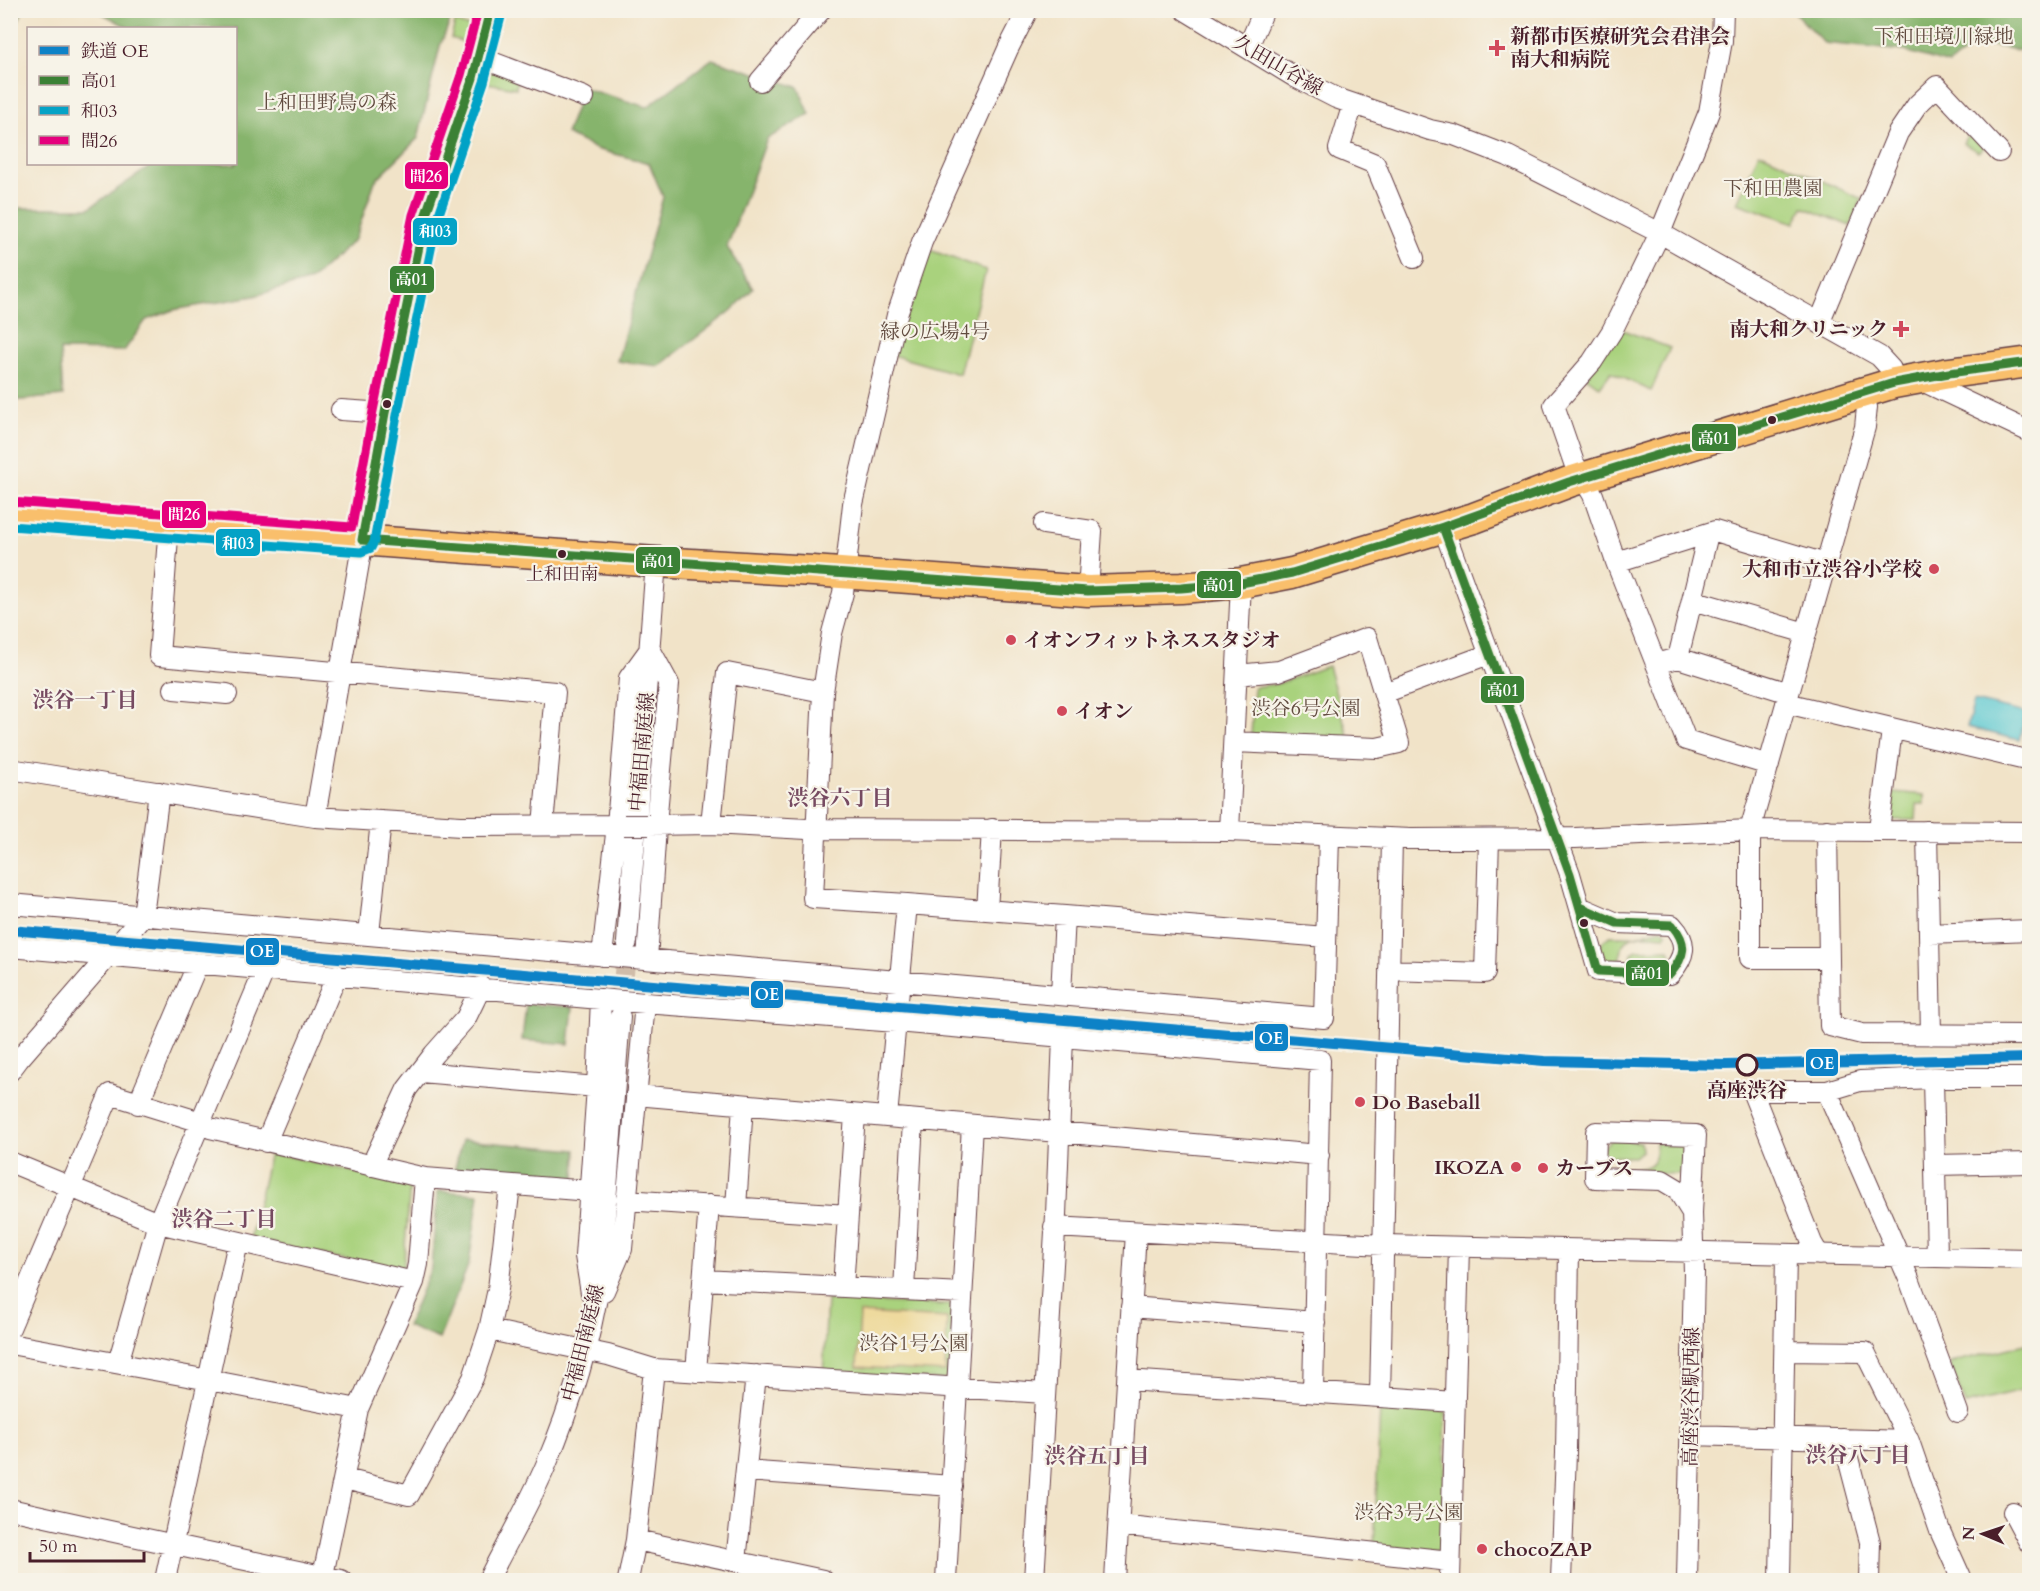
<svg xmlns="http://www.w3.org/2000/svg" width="2040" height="1591" viewBox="0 0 2040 1591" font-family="Cardo,'Noto Serif JP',serif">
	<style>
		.green { fill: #a9d27d; stroke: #7a7854; stroke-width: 1.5 }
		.forest { fill: #86b46c; stroke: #686a4c; stroke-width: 1.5 }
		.sand { fill: #eeda9e; stroke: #9c7c64; stroke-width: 1.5 }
		.water { fill: #5cc9d1; stroke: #53747e; stroke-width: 1.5 }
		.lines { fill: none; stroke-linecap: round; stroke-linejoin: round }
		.minor-tunnel { stroke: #d0bca9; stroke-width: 20; stroke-dasharray: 20 10; stroke-linecap: butt }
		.minor-casing { stroke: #633c43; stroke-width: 22 }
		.highway-casing { stroke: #633c43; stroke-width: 33 }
		.minor { stroke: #fff; stroke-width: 20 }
		.highway { stroke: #f9bf6c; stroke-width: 30 }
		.minor-bridge-casing { stroke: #633c43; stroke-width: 22; stroke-linecap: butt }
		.minor-bridge { stroke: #fff; stroke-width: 20 }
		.bus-1-casing { stroke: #f7f3e8; stroke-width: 14 }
		.bus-2-casing { stroke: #f7f3e8; stroke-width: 14 }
		.bus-3-casing { stroke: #f7f3e8; stroke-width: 14 }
		.bus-1 { stroke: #3b8135; stroke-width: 9 }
		.bus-2 { stroke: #04a2c6; stroke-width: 9 }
		.bus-3 { stroke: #e5007d; stroke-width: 9 }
		.rail-1-casing { stroke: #f7f3e8; stroke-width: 15 }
		.rail-1 { stroke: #0d82c7; stroke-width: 10 }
		.poi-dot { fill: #d1495b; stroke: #f7f3e8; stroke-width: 2 }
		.bus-dot { fill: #4a1f2b; stroke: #f7f3e8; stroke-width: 2 }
		.stop-dot { fill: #f7f3e8; stroke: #4a1f2b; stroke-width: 3 }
		.labels { text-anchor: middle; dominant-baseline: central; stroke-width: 4.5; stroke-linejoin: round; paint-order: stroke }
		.bus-label { font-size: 18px; fill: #4a1f2b; stroke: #f7f3e8 }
		.poi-label { font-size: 20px; font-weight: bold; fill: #4a1f2b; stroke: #f7f3e8; text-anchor: start }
		.park-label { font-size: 20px; fill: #624c40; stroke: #f7f3e8 }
		.street-label { font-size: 20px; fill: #4a1f2b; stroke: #f7f3e8 }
		.stop-label { font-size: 20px; font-weight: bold; fill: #4a1f2b; stroke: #f7f3e8 }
		.neighbourhood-label { font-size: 21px; font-weight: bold; fill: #764a61; stroke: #f7f3e8 }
		.line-badge { stroke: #f7f3e8; stroke-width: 2 }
		.badge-label { font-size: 16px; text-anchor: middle; font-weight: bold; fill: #fff }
	</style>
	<rect width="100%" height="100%" fill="#f7f3e8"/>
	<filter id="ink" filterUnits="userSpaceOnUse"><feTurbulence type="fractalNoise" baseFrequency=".0167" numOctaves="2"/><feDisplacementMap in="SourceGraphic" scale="12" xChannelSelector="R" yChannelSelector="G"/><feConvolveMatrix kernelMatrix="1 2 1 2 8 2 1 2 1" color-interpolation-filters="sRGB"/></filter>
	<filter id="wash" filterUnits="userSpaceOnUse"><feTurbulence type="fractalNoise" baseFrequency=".008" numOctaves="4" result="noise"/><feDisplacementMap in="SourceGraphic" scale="24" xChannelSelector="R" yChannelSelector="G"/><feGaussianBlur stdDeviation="1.35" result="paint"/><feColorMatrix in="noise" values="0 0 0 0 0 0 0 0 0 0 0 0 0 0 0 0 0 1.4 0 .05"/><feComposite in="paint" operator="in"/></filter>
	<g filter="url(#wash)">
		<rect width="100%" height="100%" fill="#f1e3c8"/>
		<path class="green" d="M455,22l21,7 -5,15 -20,-6z
			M490,65l27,12 -1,11 -35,-6z
			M1972,127l16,17 -10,8 -15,-9z
			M1759,152l103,47 -12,27 -47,-19 -8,16 -58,-20z
			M924,248l62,22 -27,104 -67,-19z
			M1620,329l50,19 -19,43 -40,-19 -11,15 -14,-10z
			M1328,666l22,76 -99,-5 3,-50 23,-3z
			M1893,792l31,3v9h-7l-1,16h-26z
			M1661,929l6,4 -2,3c-11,-1 -34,-4 -41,7 -4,6 -2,14 -4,19h-11l-7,-5 -3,-10 5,-7 6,-4h25z
			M1669,949l2,5c-9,10 -28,12 -39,5v-6l5,-3z
			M1612,1139l29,3 1,9 -8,6 -34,-1 2,-8z
			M1655,1143h28l4,4 1,20 -10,7h-4l-60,-2v-4c11,0 37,5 41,-10 1,-4 0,-10 0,-15z
			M270,1152l140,33 -7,87 -153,-33z
			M827,1300l125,5v75l-129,-4z
			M2029,1343v46l-64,16 -15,-42z
			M1380,1408l66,4 -5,139 -67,-4z"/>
		<path class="forest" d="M11,10l12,1 -12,25 -1,-25z
			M98,11h356l-14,35 -22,92 -43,43 -20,58 -44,41 -57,16 -81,14 -27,10 -22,31 -64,-1 3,46 -52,5v-193h78l65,-44h82v-136h-107z
			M1793,11h236v41l-52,-9 -28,21 -44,-13 -81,-8z
			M712,59l86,28 12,27 -43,25 -40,108 26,42 -22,22 -72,55 -42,-5 46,-164 -14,-34 -53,-14 -30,-15 17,-46 64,19z
			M526,1004l47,3 -4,37 -47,-4z
			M462,1140l114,10 -1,33 -122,-7z
			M438,1191l41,3 -10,69 -30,76 -32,-13 24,-58z"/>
		<path class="sand" d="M860,1313l87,5 -2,54 -88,-5z"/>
		<path class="water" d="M1974,701l52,12 -7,27 -52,-13z"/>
	</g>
	<g filter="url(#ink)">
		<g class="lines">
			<path class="minor-tunnel" d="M620,1017l7,-75"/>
			<g class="minor-casing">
				<path id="minor" d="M1185,10l110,67 41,21 94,32 24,5 54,21 152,77 219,123 12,13 3,14
					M1723,10l-1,31 -13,71 -49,121 -48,98 -20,31 -38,43 20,58 19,32 23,67 70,178 83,25
					M1248,47l16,-37
					M479,57l105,40
					M760,81l61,-71
					M1353,104l-14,45 36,15 39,94
					M1819,323l79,-190 19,-28 20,-19 62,66
					M1916,378l114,54
					M341,410l44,3
					M169,524l-10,132 396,36 -12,133
					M1044,524l48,7 -4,60
					M1443,527l127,347 28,97 72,3c15,-17 19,-31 2,-49l-55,-2 -37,-16
					M1616,562l99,-31 111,33
					M1692,600l114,33
					M1678,658l30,-124
					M1656,664l22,-6 111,35
					M174,689l53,5
					M1384,693l105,-39
					M1786,703l244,58
					M1234,742l143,6 22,-5 -32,-105 -88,33 -42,4
					M10,769l305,48 146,9 163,-1
					M315,817l70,-404 40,-196 48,-139 17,-68
					M711,824l16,-151 96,19
					M649,825l62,-1 96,5 422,2 182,8 164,-1 175,-8 280,2
					M1827,830l3,196 32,8 168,1
					M1879,830l13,-100
					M1229,831l12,-248
					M1927,831l4,204
					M10,904l1314,114 5,-182
					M907,904l-94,-6 10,-206 9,-59 11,-40 10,-89 44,-189 25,-73 86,-193 20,-39
					M987,910l5,-81
					M1065,916l261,21
					M369,934l12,-113
					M1929,934l101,-4
					M627,942l29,-380
					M10,947l635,56 251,19 424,38 -7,333
					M602,956l15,-131 12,-147 21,-29
					M1828,958h-78v-128l115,-403 2,-20 -5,-14
					M647,959l10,-146 12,-129 -19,-35
					M1389,970l96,3 4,-134
					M10,1071l9,-12 124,-143 16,-124
					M420,1072l177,15
					M1933,1078l4,179
					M1827,1091l82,188 49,133
					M636,1095l683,60
					M138,1104l60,-141
					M887,1117l20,-213 158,12 -4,78
					M266,1142l71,-167
					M10,1162l148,61 256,59
					M1935,1165l95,-2
					M371,1166l36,-77 27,-35 32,-36 15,-31
					M626,1200l222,15
					M736,1207l7,-102
					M1054,1227l329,18 647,14
					M1819,1255l-7,-12 -60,-152h75l33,-10 73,-3h97
					M703,1280l259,13
					M843,1287l12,-172
					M904,1290l9,-170
					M604,1291l18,-42 23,-246
					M591,1293l-6,-37 12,-169 4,-88
					M1131,1307l184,15
					M10,1328l100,-234 91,28 9,6 215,50 165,13
					M489,1330l119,25 46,14 391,24
					M10,1344l199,36 149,29
					M1785,1351l80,1 44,89 31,90 22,49
					M118,1363l40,-140 107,-254
					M696,1372l13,-167
					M1127,1380l328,22
					M1380,1397l12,-558
					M1690,1435l219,6
					M1843,1439l27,103 -1,38
					M746,1471l206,15
					M345,1479l64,16 64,-117 16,-48 9,-41 12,-104
					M10,1509c110,25 221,48 331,71
					M2013,1512l17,32
					M1119,1525l331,36
					M636,1540l187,40
					M736,1561l20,-186
					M165,1580l73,-338
					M322,1580l36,-171 56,-127 4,-18 7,-86
					M488,1580c19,-38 41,-75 58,-115 25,-59 44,-122 54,-185l20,-263
					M628,1580l8,-40 18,-171
					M946,1580l26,-455
					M1034,1580l22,-365 7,-178
					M1115,1580l21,-348
					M1450,1580l9,-333
					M1561,1580l5,-127 3,-203
					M1687,1580l7,-308 -2,-59 4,-78 -100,-3 -1,46 67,2 15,9 15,24
					M1780,1580l6,-325"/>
			</g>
			<g class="highway-casing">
				<path id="highway" d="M10,514l646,48 157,9 275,20 93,-3 60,-5 51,-10 182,-55 95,-36 325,-99 55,-10 81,-11"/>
			</g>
			<use href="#minor" class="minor"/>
			<use href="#highway" class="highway"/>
			<g class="minor-bridge-casing">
				<path id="minor-bridge" d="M624,825h25"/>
			</g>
			<use href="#minor-bridge" class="minor-bridge"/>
			<g class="bus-1-casing">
				<path id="bus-1" d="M490,10l-17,68 -48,139 -40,196 -23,127 726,51 93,-3 60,-5 51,-10 151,-46 126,-45 325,-99 55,-10 81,-11
					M1443,527l127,347 28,97 72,3c15,-18 18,-30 2,-49l-55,-2 -37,-16"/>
			</g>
			<g class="bus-2-casing">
				<path id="bus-2" d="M10,526l351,26 10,-4 3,-6 23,-127 40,-195 47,-138 18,-69"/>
			</g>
			<g class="bus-3-casing">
				<path id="bus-3" d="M11,502l341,25 21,-116 40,-196 48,-140 17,-65"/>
			</g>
			<use href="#bus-1" class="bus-1"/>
			<use href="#bus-2" class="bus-2"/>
			<use href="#bus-3" class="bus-3"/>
			<g class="rail-1-casing">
				<path id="rail-1" d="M10,930l1534,131 182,4 304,-7"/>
			</g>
			<use href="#rail-1" class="rail-1"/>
		</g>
	</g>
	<g class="poi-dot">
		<path d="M1494 39h6v6h6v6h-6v6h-6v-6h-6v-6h6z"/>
		<path d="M1898 320h6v6h6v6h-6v6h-6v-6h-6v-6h6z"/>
		<circle cx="1934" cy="569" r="6"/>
		<circle cx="1011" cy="640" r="6"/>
		<circle cx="1062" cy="711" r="6"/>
		<circle cx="1360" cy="1102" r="6"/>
		<circle cx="1516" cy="1167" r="6"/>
		<circle cx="1543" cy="1168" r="6"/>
		<circle cx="1482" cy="1549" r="6"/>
	</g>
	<g class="bus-dot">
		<circle cx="387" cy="404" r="5"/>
		<circle cx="1772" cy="420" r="5"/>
		<circle cx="562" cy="554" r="5"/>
		<circle cx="1584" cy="923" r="5"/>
	</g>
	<circle class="stop-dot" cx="1747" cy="1065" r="10"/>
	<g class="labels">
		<g class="bus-label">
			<text x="562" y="574">上和田南</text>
		</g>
		<g class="poi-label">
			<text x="1510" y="36">新都市医療研究会君津会<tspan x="1510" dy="23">南大和病院</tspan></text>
			<text x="1888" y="329" text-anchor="end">南大和クリニック</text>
			<text x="1922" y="569" text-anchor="end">大和市立渋谷小学校</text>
			<text x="1023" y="640">イオンフィットネススタジオ</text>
			<text x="1074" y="711">イオン</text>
			<text x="1372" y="1102">Do Baseball</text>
			<text x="1504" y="1167" text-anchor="end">IKOZA</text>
			<text x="1555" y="1168">カーブス</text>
			<text x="1494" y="1549">chocoZAP</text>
		</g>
		<g class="park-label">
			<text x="1944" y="36">下和田境川緑地</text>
			<text x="327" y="102">上和田野鳥の森</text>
			<text x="1773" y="188">下和田農園</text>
			<text x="935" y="331">緑の広場4号</text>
			<text x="1306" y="708">渋谷6号公園</text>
			<text x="914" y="1343">渋谷1号公園</text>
			<text x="1409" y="1512">渋谷3号公園</text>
		</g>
		<g class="street-label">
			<text transform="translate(1278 65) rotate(30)">久田山谷線</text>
			<text transform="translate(642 752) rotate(-85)">中福田南庭線</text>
			<text transform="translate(583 1343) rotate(-76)">中福田南庭線</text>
			<text transform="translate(1691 1397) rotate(-89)">高座渋谷駅西線</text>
		</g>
		<g class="stop-label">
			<text x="1747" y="1090">高座渋谷</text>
		</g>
		<g class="neighbourhood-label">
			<text x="85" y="700">渋谷一丁目</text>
			<text x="840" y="798">渋谷六丁目</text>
			<text x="224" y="1219">渋谷二丁目</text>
			<text x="1858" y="1455">渋谷八丁目</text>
			<text x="1097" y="1456">渋谷五丁目</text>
		</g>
	</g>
	<g class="line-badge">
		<rect x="404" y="161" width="45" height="29" rx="6" fill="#e5007d"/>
		<rect x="412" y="217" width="46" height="29" rx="6" fill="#04a2c6"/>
		<rect x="389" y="265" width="46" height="29" rx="6" fill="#3b8135"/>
		<rect x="1691" y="423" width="46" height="29" rx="6" fill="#3b8135"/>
		<rect x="161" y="500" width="46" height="29" rx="6" fill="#e5007d"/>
		<rect x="215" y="528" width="46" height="29" rx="6" fill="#04a2c6"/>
		<rect x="635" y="546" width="46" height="29" rx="6" fill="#3b8135"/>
		<rect x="1196" y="570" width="46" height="29" rx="6" fill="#3b8135"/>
		<rect x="1480" y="675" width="45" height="29" rx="6" fill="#3b8135"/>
		<rect x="245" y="937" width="35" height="29" rx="6" fill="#0d82c7"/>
		<rect x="1625" y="959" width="45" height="28" rx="6" fill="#3b8135"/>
		<rect x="750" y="980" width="34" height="29" rx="6" fill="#0d82c7"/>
		<rect x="1254" y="1023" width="35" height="29" rx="6" fill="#0d82c7"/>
		<rect x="1805" y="1048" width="34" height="29" rx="6" fill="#0d82c7"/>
	</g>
	<g class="badge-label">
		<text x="426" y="182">間26</text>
		<text x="435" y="237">和03</text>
		<text x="412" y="285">高01</text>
		<text x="1714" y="444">高01</text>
		<text x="184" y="520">間26</text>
		<text x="238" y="549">和03</text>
		<text x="658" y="567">高01</text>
		<text x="1219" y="591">高01</text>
		<text x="1503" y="696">高01</text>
		<text x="262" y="957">OE</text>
		<text x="1647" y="979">高01</text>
		<text x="767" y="1000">OE</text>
		<text x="1271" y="1044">OE</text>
		<text x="1822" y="1069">OE</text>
	</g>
	<rect width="2040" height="1591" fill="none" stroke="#f7f3e8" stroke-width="36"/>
	<rect x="27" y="27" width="210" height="138" fill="#f7f3e8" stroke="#b29e9c" stroke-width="1.5"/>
	<rect x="39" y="46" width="30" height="9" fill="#0d82c7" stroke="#b29e9c" stroke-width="1.5"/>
	<text x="81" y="57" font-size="18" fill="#4a1f2b">鉄道 OE</text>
	<rect x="39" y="76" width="30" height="9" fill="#3b8135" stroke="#b29e9c" stroke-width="1.5"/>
	<text x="81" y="87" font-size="18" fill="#4a1f2b">高01</text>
	<rect x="39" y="106" width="30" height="9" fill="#04a2c6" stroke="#b29e9c" stroke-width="1.5"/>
	<text x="81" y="117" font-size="18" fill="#4a1f2b">和03</text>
	<rect x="39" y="136" width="30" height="9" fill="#e5007d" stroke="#b29e9c" stroke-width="1.5"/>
	<text x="81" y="147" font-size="18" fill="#4a1f2b">間26</text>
	<g transform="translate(1983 1534) rotate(272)" stroke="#f7f3e8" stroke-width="4.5" paint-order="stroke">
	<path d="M0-4.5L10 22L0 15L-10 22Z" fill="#4a1f2b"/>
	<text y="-9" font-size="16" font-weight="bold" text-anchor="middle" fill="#4a1f2b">N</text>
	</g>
	<path d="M30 1552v9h114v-9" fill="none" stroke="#4a1f2b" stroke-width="3"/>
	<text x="39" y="1552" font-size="18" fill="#4a1f2b" stroke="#f7f3e8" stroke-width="4.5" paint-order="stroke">50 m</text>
</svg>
